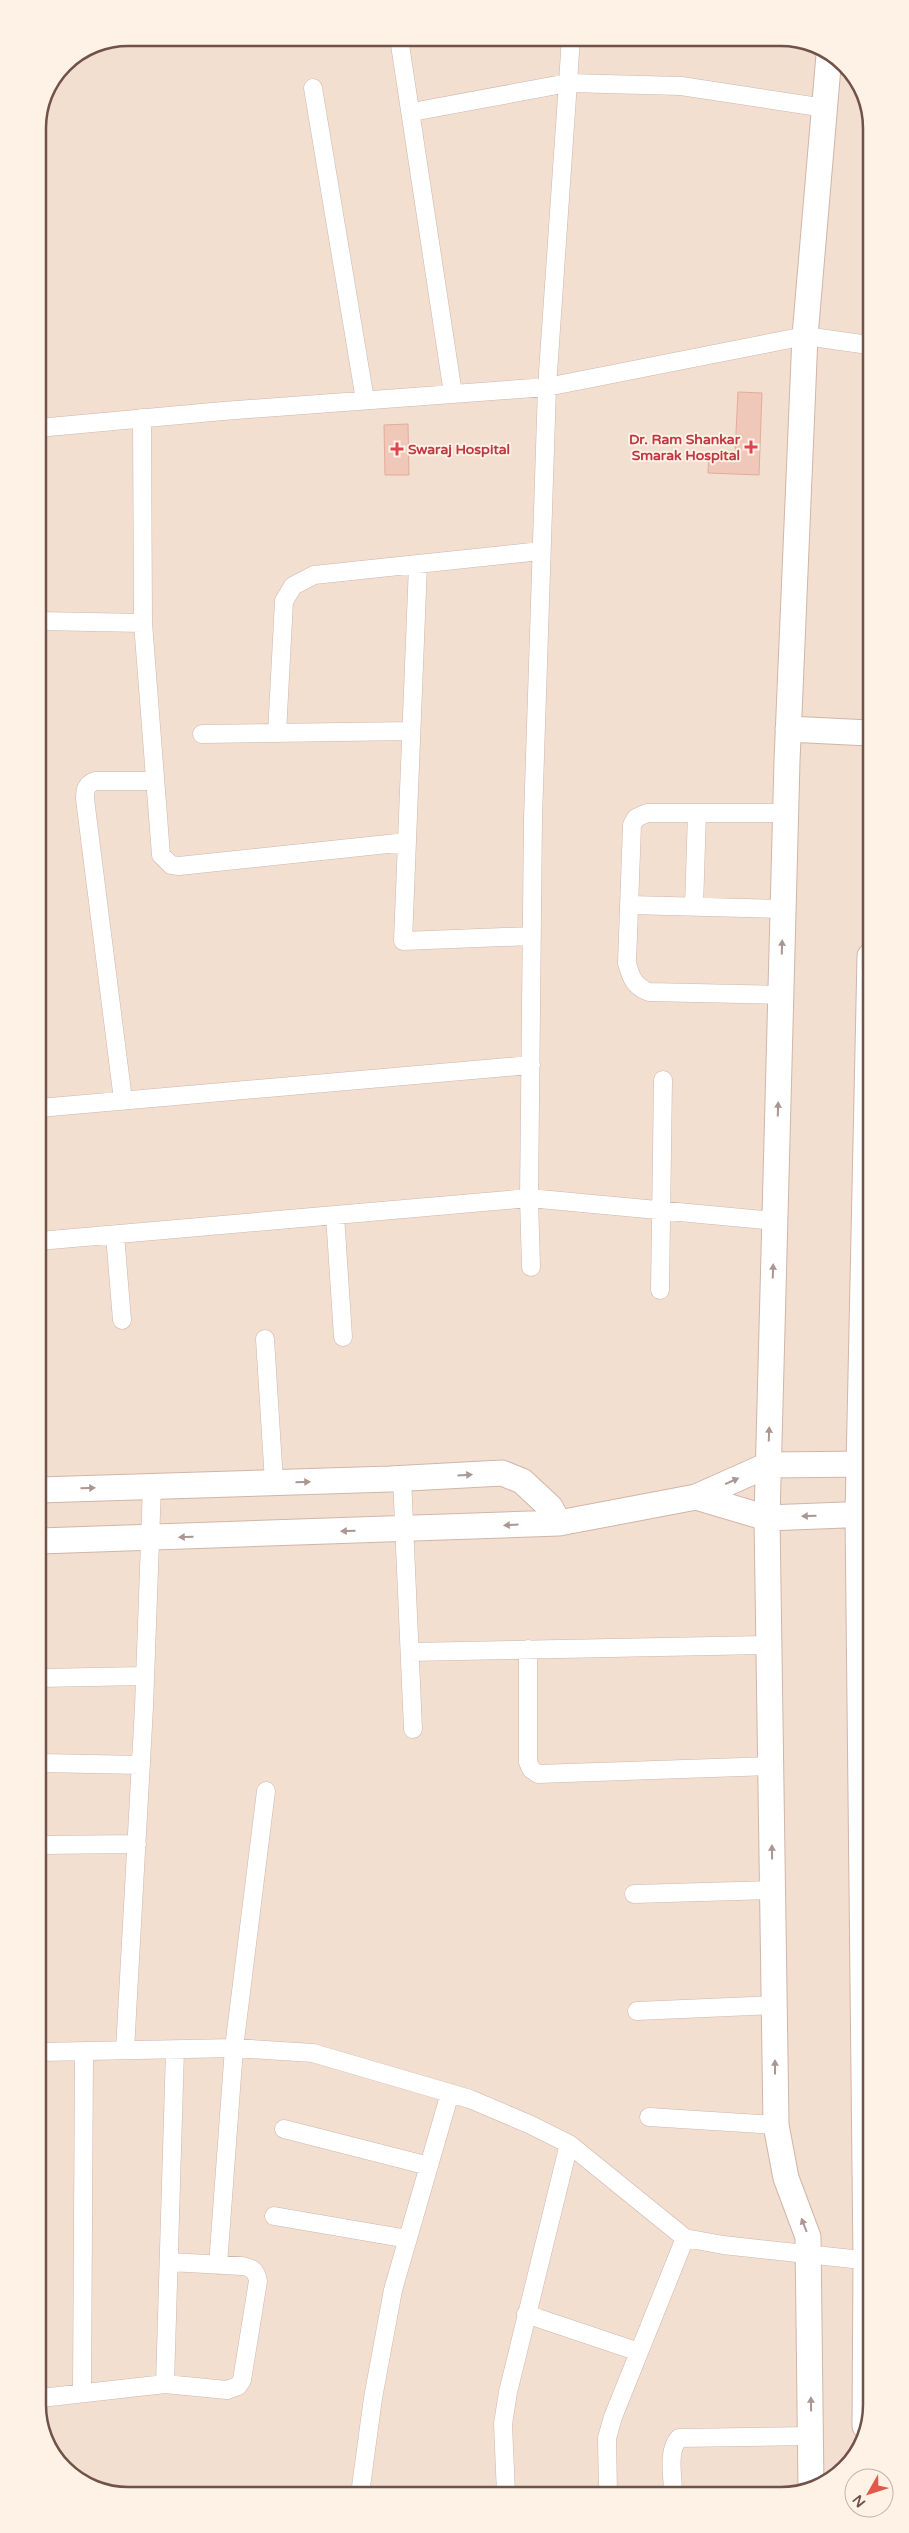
<svg xmlns="http://www.w3.org/2000/svg" width="909" height="2533" viewBox="0 0 909 2533" font-family="'Varela Round',sans-serif">
	<style>
		.residential { fill: #f2dfd0 }
		.building { fill: #f0c8ba; stroke: #e2ad9b }
		.lines { fill: none; stroke-linecap: round; stroke-linejoin: round }
		.street-casing { stroke: #ceb6ac; stroke-width: 19 }
		.secondary-casing { stroke: #d1b5a9; stroke-width: 27 }
		.street { stroke: #fff; stroke-width: 18 }
		.secondary { stroke: #fff; stroke-width: 25 }
		.oneway { fill: #aa9792 }
		.health-dot { fill: #e0444e; stroke: #fef2e7; stroke-width: 2 }
		.labels { text-anchor: middle; dominant-baseline: central; stroke-width: 4; stroke-linejoin: round; paint-order: stroke }
		.health-label { font-size: 14px; font-weight: bold; fill: #be3a42; stroke: #fef2e7; text-anchor: end }
		.rim { fill: none; stroke: #715249; stroke-width: 2.5 }
	</style>
	<rect width="100%" height="100%" fill="#fbeee1"/>
	<path class="residential" d="M128,38h659l53,22 28,44 3,2301 -18,55 -48,32 -683,3 -53,-22 -28,-44 -3,-2307 26,-58 30,-20z"/>
	<path class="building" d="M738,392l24,1 -3,82 -51,-2 1,-21 26,1z
		M408,424l1,51h-24l-1,-50z"/>
	<g class="lines">
		<g class="street-casing">
			<path id="street" d="M399,38l54,356
				M313,88l52,312
				M412,112l156,-29 113,3 144,22
				M142,418l1,205 18,232 10,10 8,1 228,-24
				M38,428l185,-17 324,-24 258,-51 64,9
				M418,565l-15,376 129,-5
				M38,621l105,2
				M277,733l7,-132 9,-15 21,-11 227,-24
				M202,734l209,-3
				M630,905l153,4
				M694,907l3,-94
				M781,995l-132,-3c-15,-6 -18,-14 -22,-29l5,-138 4,-7 11,-5h139
				M123,1100l-38,-301c0,-10 1,-14 10,-18h59
				M39,1108l492,-43
				M335,1215l8,122
				M115,1235l7,85
				M39,1241l490,-43 246,23
				M531,1267l-2,-69 4,-380 14,-431 24,-349
				M660,1290l3,-210
				M265,1339l9,143
				M402,1478l11,251
				M528,1649v113l3,7 7,5 233,-8
				M410,1652l359,-7
				M40,1678l105,-2
				M40,1763l101,2
				M40,1845l97,-1
				M634,1894l139,-4
				M637,2011l138,-6
				M125,2050l19,-343 8,-221
				M40,2052l194,-4 79,5 157,46 61,26 38,19 116,94 38,7 148,16
				M649,2117l127,8
				M284,2129l145,37
				M274,2216l134,23
				M218,2265l16,-217 32,-257
				M526,2314l113,38
				M165,2384l10,-334
				M82,2392l2,-341
				M41,2398l124,-14 62,6 11,-4 4,-6 16,-99c-2,-11 -6,-13 -16,-15l-72,-4
				M608,2493l-1,-55 6,-21 72,-179
				M673,2493c0,-17 -6,-42 6,-55l132,-2
				M360,2494l13,-96 20,-108 57,-197
				M506,2494l-3,-70 5,-32 61,-248"/>
		</g>
		<g class="secondary-casing">
			<path id="secondary" d="M788,729l81,4
				M39,1490l351,-11 112,-6 20,8 28,26 9,16
				M696,1497l71,21 103,-4
				M40,1541l519,-18 137,-26 72,-32 102,-1
				M865,2426l1,-165 -8,-746 12,-559
				M811,2488l-3,-251 -22,-59 -10,-53 -9,-607 20,-757 18,-425 24,-281"/>
		</g>
		<use href="#street" class="street"/>
		<use href="#secondary" class="secondary"/>
	</g>
	<defs><path id="oneway-solid" d="M-6-.8H1V-3.2L6.5 0L1 3.2V.8H-6Z" transform="scale(1.25)"/></defs>
	<g class="oneway">
		<use href="#oneway-solid" transform="translate(782 947) rotate(-88)"/>
		<use href="#oneway-solid" transform="translate(778 1109) rotate(-88)"/>
		<use href="#oneway-solid" transform="translate(773 1271) rotate(-88)"/>
		<use href="#oneway-solid" transform="translate(769 1434) rotate(-88)"/>
		<use href="#oneway-solid" transform="translate(465 1475) rotate(-3)"/>
		<use href="#oneway-solid" transform="translate(732 1481) rotate(-24)"/>
		<use href="#oneway-solid" transform="translate(303 1482) rotate(-2)"/>
		<use href="#oneway-solid" transform="translate(88 1488) rotate(-2)"/>
		<use href="#oneway-solid" transform="translate(809 1516) rotate(178)"/>
		<use href="#oneway-solid" transform="translate(511 1525) rotate(177)"/>
		<use href="#oneway-solid" transform="translate(348 1531) rotate(178)"/>
		<use href="#oneway-solid" transform="translate(186 1537) rotate(178)"/>
		<use href="#oneway-solid" transform="translate(772 1852) rotate(-91)"/>
		<use href="#oneway-solid" transform="translate(775 2067) rotate(-90)"/>
		<use href="#oneway-solid" transform="translate(804 2225) rotate(-111)"/>
		<use href="#oneway-solid" transform="translate(811 2404) rotate(-91)"/>
	</g>
	<g class="health-dot">
		<path d="M748.5 439.5h5v5h5v5h-5v5h-5v-5h-5v-5h5z"/>
		<path d="M394.5 441.5h5v5h5v5h-5v5h-5v-5h-5v-5h5z"/>
	</g>
	<g class="labels">
		<g class="health-label">
			<text x="740" y="439">Dr. Ram Shankar<tspan x="740" dy="16">Smarak Hospital</tspan></text>
			<text x="408" y="449" text-anchor="start">Swaraj Hospital</text>
		</g>
	</g>
	<path d="M0 0H909V2533H0ZM128 46H781A82 82 0 0 1 863 128V2405A82 82 0 0 1 781 2487H128A82 82 0 0 1 46 2405V128A82 82 0 0 1 128 46Z" fill="#fef2e7" fill-rule="evenodd"/>
	<path class="rim" d="M128 46H781A82 82 0 0 1 863 128V2405A82 82 0 0 1 781 2487H128A82 82 0 0 1 46 2405V128A82 82 0 0 1 128 46Z"/>
	<g transform="translate(869 2493) rotate(231)"><circle r="24" fill="#fef2e7" stroke="#c6b2a8"/>
	<path d="M0-4L9 19L0 12L-9 19Z" fill="#e2584a"/>
	<text y="-8" font-size="14" font-weight="bold" text-anchor="middle" fill="#715249">N</text>
	</g>
</svg>
